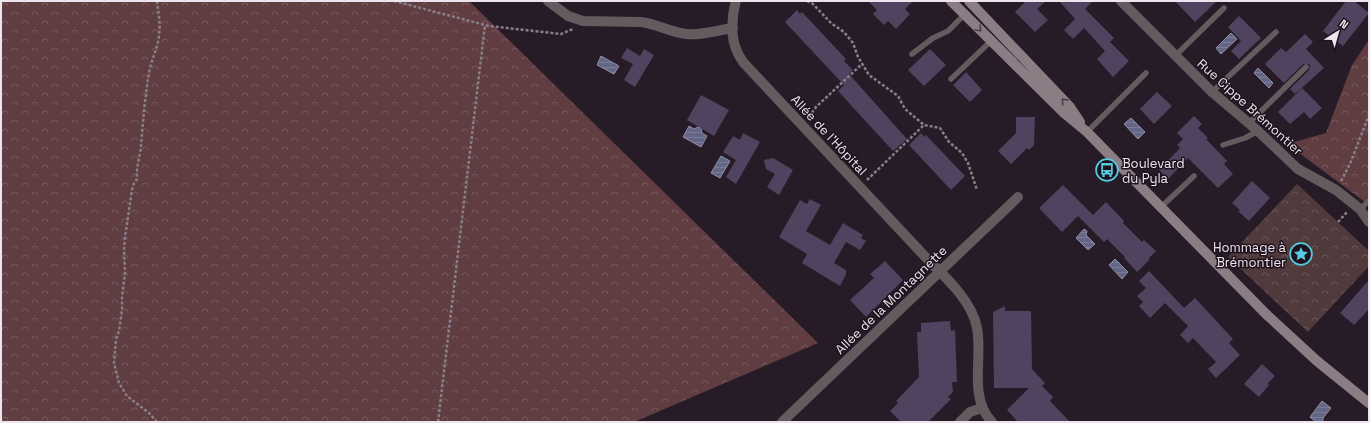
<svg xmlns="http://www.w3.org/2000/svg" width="1370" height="423" viewBox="0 0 1370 423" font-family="'Space Grotesk',sans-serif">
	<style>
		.forest { fill: url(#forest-crowns) }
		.park { fill: url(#park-crowns) }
		.water { fill: url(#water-rules); stroke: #8d8ca4 }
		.building { fill: #4f435f }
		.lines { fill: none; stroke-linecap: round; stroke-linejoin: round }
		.path { stroke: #897f89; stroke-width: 2.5; stroke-dasharray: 3 2; stroke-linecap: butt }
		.service { stroke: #645b5f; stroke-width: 5.5 }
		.minor { stroke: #645b5f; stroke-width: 10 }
		.secondary { stroke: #8b7d83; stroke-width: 10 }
		.oneway { stroke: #4a3d46 }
		.labels { text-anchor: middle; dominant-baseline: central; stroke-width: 3; stroke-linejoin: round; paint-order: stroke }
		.street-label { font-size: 13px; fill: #ede4ed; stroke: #1e121e }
		.poi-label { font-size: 13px; fill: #ede4ed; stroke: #1e121e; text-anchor: start }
	</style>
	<defs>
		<pattern id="forest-crowns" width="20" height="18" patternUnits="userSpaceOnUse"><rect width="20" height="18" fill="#5f3d41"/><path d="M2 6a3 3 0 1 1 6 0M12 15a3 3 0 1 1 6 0" fill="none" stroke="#76595d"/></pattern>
		<pattern id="park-crowns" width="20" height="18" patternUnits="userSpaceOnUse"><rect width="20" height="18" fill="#503a3c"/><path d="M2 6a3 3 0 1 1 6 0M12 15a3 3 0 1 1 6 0" fill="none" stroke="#6a5658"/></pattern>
		<pattern id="water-rules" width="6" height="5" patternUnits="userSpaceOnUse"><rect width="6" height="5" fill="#646685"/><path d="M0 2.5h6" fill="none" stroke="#7a7c97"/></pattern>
	</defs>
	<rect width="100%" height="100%" fill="#271b27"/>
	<path class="forest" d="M1,1h468l349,342 -184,79h-633z
		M1369,40v165l-82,-61 39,-11 26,-68z"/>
	<path class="park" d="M1297,184l72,67v15l-61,66 -80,-75z"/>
	<path class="water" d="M1231,33l6,6 -16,15 -5,-6z
		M601,56l18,10 -5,8 -17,-9z
		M1258,68l15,15 -4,5 -15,-15z
		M1131,118l14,14 -7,7 -14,-15z
		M689,126l5,3 4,-2 3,1 1,5 5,3 -6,11 -18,-10z
		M721,156l9,5 -10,17 -9,-5z
		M1084,229l3,2 -1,4 9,9 -7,6 -12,-12z
		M1115,259l13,13 -6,7 -13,-14z
		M1322,401l9,7 -8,10v4h-7l-6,-5z"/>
	<path class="building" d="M868,1h45l-8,8 5,5 -14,15 -8,-8 -4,4 -11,-11 4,-4z
		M1026,1h20l-9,8 11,11 -13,12 -20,-20z
		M1059,1h34l-8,8 29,29 -4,4 19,19 -16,16 -16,-18 8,-8 -21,-23 -11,11 -9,-9 11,-11z
		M1175,1h42l-22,21z
		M1346,1h8l15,12 -26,33 -20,-15z
		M797,10l3,4 2,-2 44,47 -2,2 9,9 -4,4 58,65 -14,12 -55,-60 6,-6 -59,-63z
		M1239,16l22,22 -22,21 -8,-8 10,-10 -13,-14z
		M1305,34l8,8 -7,7 18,19 -29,26 -5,-5 19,-19 1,-4 -1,-2h-6l-19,19 -19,-19 16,-16 5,4z
		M627,48l13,8 4,-7 10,6 -19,32 -11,-7 9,-16 -12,-6z
		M930,49l16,16 -22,21 -16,-16z
		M966,72l16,18 -12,12 -17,-17z
		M1302,88l20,20 -12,11 -6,-7 -14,12 -12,-12z
		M1157,92l15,14 -18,18 -14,-15z
		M701,95l28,15 -15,26 -27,-16z
		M1194,116l8,8 -4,4 10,10 -2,1 21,22 -3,3 9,10 -15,14 -30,-30 -20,21 -9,-9 21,-22 -3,-3 6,-6 -6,-6z
		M1016,117h19l-1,28 -5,5 -2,-2 -16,16 -13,-13 18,-18z
		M743,133l17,9 -24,42 -10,-7 10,-17 -13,-8 10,-16 7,4z
		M921,133l3,4 2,-2 39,41 -14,14 -42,-45z
		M773,158l20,12 -14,25 -12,-8 8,-13 -9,-5 -2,-9z
		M1252,181l18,17 -21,23 -11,-10 2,-1 -8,-7z
		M1063,185l30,30 13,-13 18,19 -1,2 19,19 2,-2 12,11 -7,7 1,1 -13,13 -13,-14 1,-1 -18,-18 -3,3 -26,-26 -16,16 -23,-24z
		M810,199l11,6 -15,26 24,14 13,-22 20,12 -2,3 5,3 -6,9 -14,-8 -12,21 12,7v4l-6,12 -38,-23 5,-9 -28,-17 21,-37 7,4z
		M885,261l18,19 -37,37 -16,-17 24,-22 -4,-4z
		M1149,271l35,37 11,-10 38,41 -4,4 11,12 -24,23 -8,-9 8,-7 -23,-24 -5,5 -8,-8 8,-9 -23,-23 -15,15 -11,-12 4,-4 -6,-6 9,-8 -7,-7z
		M1369,280v29l-15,16 -14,-12z
		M1005,306v5h26l1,58 13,14 -3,3 11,11 -3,4 20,21h-52l-11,-12 22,-22h-35l-1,-76z
		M950,321l1,10 4,-1 2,52h-5l1,10 -5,5 3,2 -23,23h-27l-11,-11 8,-8 -2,-2 23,-24 -2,-45h4v-9z
		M1262,364l13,12 -8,8 2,1 -10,12 -15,-13z"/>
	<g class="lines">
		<path class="path" d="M394,1l95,25 72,8 12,-5
			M807,1l6,3 18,19 13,9 9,11 5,14 11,18 29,21 7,13 19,16 16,3 9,14 13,11 6,10 9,27
			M809,117l7,-10 46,-43
			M867,180l57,-55
			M1341,181l9,-17 19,-49
			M1338,222l9,-10
			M157,422l-8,-9 -22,-17 -8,-13 -5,-20 2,-24 3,-8 3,-21v-13l3,-24 -1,-24 1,-12 7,-47 2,-7 3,-4c-1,-12 3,-22 4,-33 2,-25 4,-49 8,-73 2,-13 9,-25 10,-38 2,-12 -1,-23 -2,-34
			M438,422l47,-397"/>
		<path class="service" d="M912,54l21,-16 15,-7 17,-17
			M1175,56l49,-48
			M951,79l40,-38
			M1212,92l64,-60
			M1249,123l57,-56
			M1087,132l59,-59
			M1223,145l22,-7 13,-7
			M1161,207l33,-31
			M1360,209l9,-8"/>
		<path class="minor" d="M548,1l20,15 15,5 58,1c16,2 29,10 45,12 15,2 32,-4 47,-6
			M736,1c-4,14 -6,36 1,50 1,4 4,7 6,11l189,202c17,16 41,40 45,64 6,30 -9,69 15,94
			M1121,1l91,91 46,39 40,38 38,21 24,19 9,13
			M782,422l236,-225
			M960,422l10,-10 12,-4"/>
		<path class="secondary" d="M951,1l113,112 23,19 179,182 51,47 52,42
			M969,1l101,106 10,15"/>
	</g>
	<defs><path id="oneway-chevron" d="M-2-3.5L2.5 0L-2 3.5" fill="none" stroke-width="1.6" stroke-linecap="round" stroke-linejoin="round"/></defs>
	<g class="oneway">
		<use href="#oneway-chevron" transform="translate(979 29) rotate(45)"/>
		<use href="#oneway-chevron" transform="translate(1064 101) rotate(-133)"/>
	</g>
	<defs>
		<g id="bus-ring" transform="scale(1.15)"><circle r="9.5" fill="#1e121e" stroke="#55cadf" stroke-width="1.5"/><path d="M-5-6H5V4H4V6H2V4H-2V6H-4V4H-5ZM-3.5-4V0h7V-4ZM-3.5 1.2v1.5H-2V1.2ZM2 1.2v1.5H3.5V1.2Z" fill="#55cadf"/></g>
		<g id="sight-ring" transform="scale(1.15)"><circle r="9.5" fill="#1e121e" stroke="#55cadf" stroke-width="1.5"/><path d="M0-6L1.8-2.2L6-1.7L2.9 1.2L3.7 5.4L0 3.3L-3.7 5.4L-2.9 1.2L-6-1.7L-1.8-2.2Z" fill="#55cadf"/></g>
	</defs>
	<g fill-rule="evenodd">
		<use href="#bus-ring" x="1107" y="170"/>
		<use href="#sight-ring" x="1301" y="254"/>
	</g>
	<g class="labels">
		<g class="street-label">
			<text transform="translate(1250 107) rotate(42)">Rue Cippe Brémontier</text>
			<text transform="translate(829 135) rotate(47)">Allée de l’Hôpital</text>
			<text transform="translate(891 300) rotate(-44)">Allée de la Montagnette</text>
		</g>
		<g class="poi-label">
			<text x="1122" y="163">Boulevard<tspan x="1122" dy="15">du Pyla</tspan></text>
			<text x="1286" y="247" text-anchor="end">Hommage à<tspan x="1286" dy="15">Brémontier</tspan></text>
		</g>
	</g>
	<rect width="1370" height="423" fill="none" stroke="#ede4ed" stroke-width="4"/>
	<g transform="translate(1338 32) rotate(37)" stroke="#1e121e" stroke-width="3" paint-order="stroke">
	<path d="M0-3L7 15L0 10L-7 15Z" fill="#ede4ed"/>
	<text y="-6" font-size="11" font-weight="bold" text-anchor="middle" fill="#ede4ed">N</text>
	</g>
</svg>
